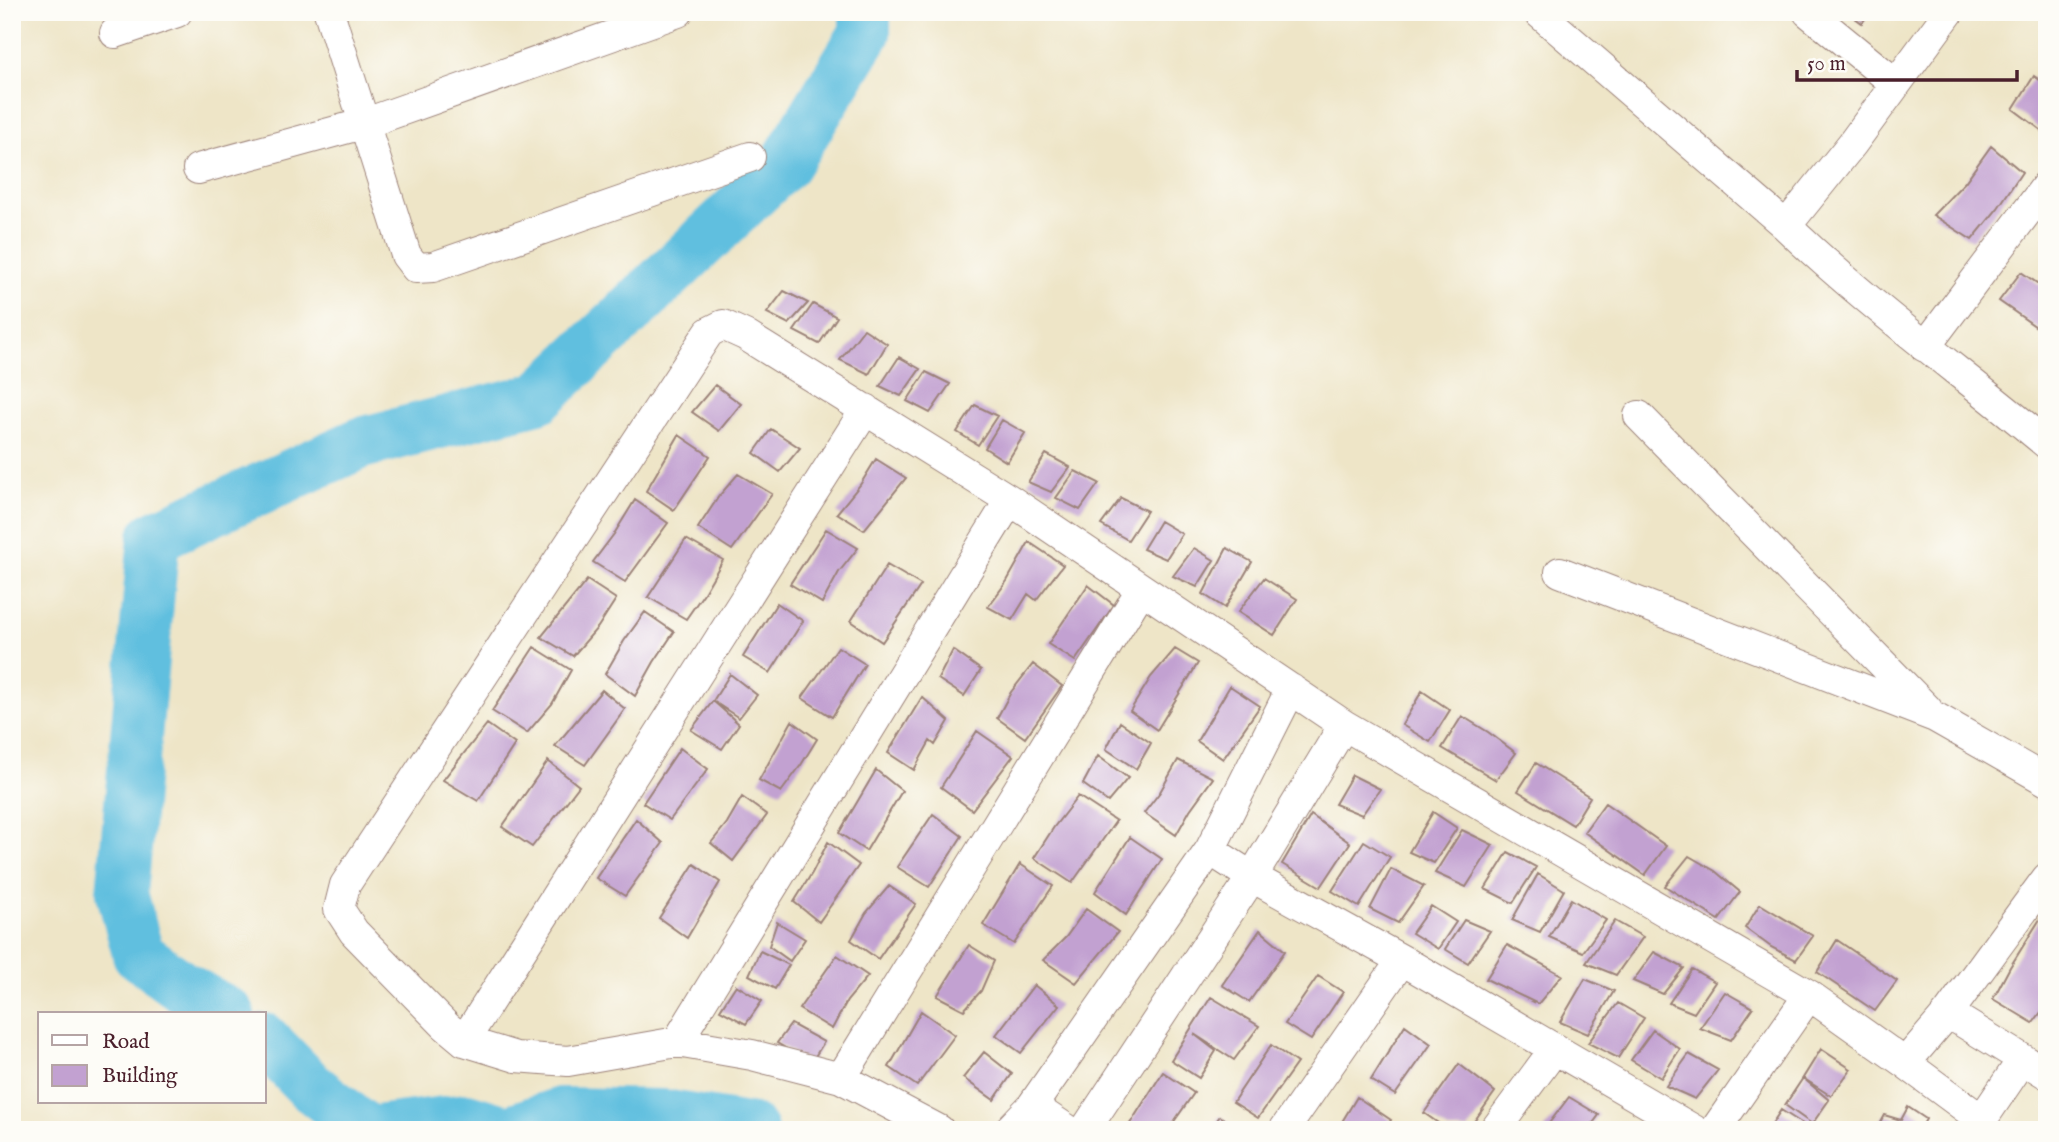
<svg xmlns="http://www.w3.org/2000/svg" width="2059" height="1142" viewBox="0 0 2059 1142" font-family="'IM FELL English',serif">
	<style>
		.lines { fill: none; stroke-linecap: round; stroke-linejoin: round }
		.river { stroke: #61bfdf; stroke-width: 52 }
		.building { fill: #c2a1d1 }
		.minor-casing { stroke: #9c8279; stroke-width: 32 }
		.minor { stroke: #fff; stroke-width: 30 }
	</style>
	<rect width="100%" height="100%" fill="#fdfcf7"/>
	<filter id="ink" filterUnits="userSpaceOnUse"><feTurbulence type="fractalNoise" baseFrequency=".0143" numOctaves="2"/><feDisplacementMap in="SourceGraphic" scale="14" xChannelSelector="R" yChannelSelector="G"/><feConvolveMatrix kernelMatrix="1 2 1 2 8 2 1 2 1" color-interpolation-filters="sRGB"/></filter>
	<filter id="wash" filterUnits="userSpaceOnUse"><feTurbulence type="fractalNoise" baseFrequency=".00686" numOctaves="4" result="noise"/><feDisplacementMap in="SourceGraphic" scale="28" xChannelSelector="R" yChannelSelector="G"/><feGaussianBlur stdDeviation="1.57" result="paint"/><feColorMatrix in="noise" values="0 0 0 0 0 0 0 0 0 0 0 0 0 0 0 0 0 1.4 0 .05"/><feComposite in="paint" operator="in"/></filter>
	<g filter="url(#wash)">
		<rect width="100%" height="100%" fill="#eee5c7"/>
		<g class="lines">
			<path class="river" d="M229,1014l-48,-28 -43,-32 -16,-61 32,-356 207,-94 177,-45 247,-234 80,-131v-21
				M264,1039l47,48 55,43
				M383,1130l84,-11 36,11
				M510,1130l50,-17 103,2 89,15"/>
		</g>
		<g id="blocks">
			<path class="building" d="M1847,12h23l-8,11z
				M2034,76l13,9v45l-2,3 -32,-24z
				M1991,146l31,26 -24,36 -26,32 -39,-25 32,-33z
				M2021,272l26,18v35l-5,6 -43,-30z
				M784,291l24,12 -19,21 -22,-11z
				M813,304l24,13 -18,27 -25,-13z
				M864,329l23,15 -18,30 -29,-14z
				M899,357l21,12 -19,27 -21,-10z
				M926,372l24,12 -20,29 -23,-12z
				M715,385l26,19 -22,27 -27,-19z
				M975,405l22,11 -19,29 -21,-13z
				M1002,420l23,13 -18,29 -22,-14z
				M771,429l29,19 -20,24 -26,-19z
				M679,435l31,21 -36,54 -28,-19z
				M1046,454l24,13 -19,25 -23,-10z
				M876,459l30,19 -42,52 -27,-17 23,-28z
				M1075,471l24,12 -19,27 -24,-12z
				M738,474l34,20 -40,56 -34,-22 21,-32z
				M1121,498l26,13 -19,29 -27,-15z
				M635,500l33,23 -43,59 -32,-20 21,-28z
				M1160,521l22,13 -16,25 -23,-10z
				M826,529l32,19 -19,24 -17,31 -32,-19z
				M686,539l37,21 -19,33 -18,26 -38,-22z
				M1029,542l34,23 -27,35 -8,-6 -16,26 -24,-13 19,-26z
				M1194,548l20,12 -17,27 -24,-11z
				M1227,548l25,14 -27,46 -22,-14z
				M887,565l34,20 -39,57 -31,-21z
				M1264,578l33,21 -23,36 -36,-23z
				M587,580l29,19 -18,28 -25,29 -32,-19z
				M1088,585l26,20 -39,56 -27,-17z
				M777,603l26,18 -33,52 -27,-16z
				M645,612l29,20 -20,30 -19,34 -30,-22 19,-33z
				M534,647l37,23 -19,34 -25,29 -35,-22z
				M838,647l27,17 -33,53 -30,-19z
				M1175,649l23,14 -41,67 -27,-19 21,-34z
				M953,650l28,20 -17,26 -26,-17z
				M1033,664l29,22 -37,52 -28,-20 14,-26z
				M730,674l27,21 -18,23 -26,-17z
				M1230,686l30,20 -37,53 -26,-18z
				M602,690l23,19 -40,56 -30,-19z
				M1422,691l28,19 -20,32 -28,-17z
				M922,697l27,24 -14,24 -5,-4 -16,29 -26,-17z
				M713,701l26,23 -17,25 -31,-19z
				M1462,716l26,16 28,21 -20,27 -54,-32z
				M792,721l25,18 -16,26 -20,27 -22,-12z
				M1120,722l31,21 -15,26 -30,-20z
				M487,724l28,20 -37,57 -35,-21z
				M977,731l36,25 -41,54 -31,-23z
				M680,748l28,21 -38,51 -27,-17z
				M1098,756l30,22 -20,24 -25,-18z
				M1178,760l35,18 -23,32 -14,25 -32,-22 16,-21z
				M548,761l31,25 -47,61 -30,-20z
				M1536,763l54,34 -17,28 -55,-34z
				M876,770l26,21 -36,60 -27,-18z
				M1352,775l28,14 -18,26 -27,-11z
				M1078,796l38,25 -44,62 -38,-25 20,-31z
				M742,797l25,18 -34,46 -22,-18 16,-20z
				M1605,803l61,43 -21,29 -61,-43z
				M1433,812l24,16 -23,35 -25,-11z
				M933,814l29,22 -33,51 -32,-20z
				M1311,815l39,28 -29,44 -39,-23z
				M636,819l27,24 -38,53 -29,-18z
				M1462,830l31,15 -27,42 -31,-14z
				M1130,837l32,22 -36,56 -31,-23z
				M1364,841l26,16 -31,50 -27,-16z
				M828,842l31,23 -40,57 -25,-20 18,-29z
				M1508,852l28,15 -23,36 -28,-14z
				M1689,856l26,15 25,21 -21,28 -54,-34z
				M694,864l26,18 -33,56 -28,-20z
				M1020,864l33,22 -39,58 -31,-19z
				M1391,869l33,17 -26,37 -28,-14z
				M1538,874l26,16 -24,42 -28,-12z
				M889,886l27,18 -38,55 -27,-19 15,-27z
				M1571,899l35,21 -23,32 -34,-15z
				M1760,904l53,32 -17,24 -25,-13 -26,-19z
				M1431,906l25,16 -18,27 -26,-16z
				M2047,908v77l-3,4 3,2v13l-14,19 -40,-24 17,-32z
				M1086,909l32,23 -42,51 -33,-23 23,-23z
				M1464,920l26,11 -22,32 -23,-14z
				M1615,921l28,16 -27,38 -30,-12z
				M777,922l28,17 -15,22 -21,-15z
				M1260,930l25,21 -36,51 -27,-17z
				M1837,940l60,41 -22,30 -58,-39z
				M969,945l25,16 -13,30 -17,19 -27,-14z
				M1507,945l55,30 -24,29 -52,-25z
				M760,951l29,14 -14,24 -26,-14z
				M1654,952l30,16 -21,26 -30,-13z
				M837,955l31,21 -21,25 -15,28 -33,-20z
				M1692,969l23,13 -21,31 -25,-10z
				M1318,976l25,16 -32,48 -26,-16z
				M1585,979l29,12 -26,43 -28,-12z
				M736,985l26,16 -16,23 -26,-14z
				M1034,985l25,20 -38,48 -25,-18z
				M1725,992l28,16 -22,32 -31,-12z
				M1211,997l48,29 -25,34 -40,-26 22,17 -17,27 -28,-18z
				M1618,1003l26,15 -26,40 -30,-15z
				M921,1011l34,24 -38,51 -28,-19z
				M791,1024l33,18 -13,21 -34,-20z
				M1405,1025l26,19 -36,51 -24,-15z
				M1653,1030l27,19 -19,29 -30,-18z
				M1271,1045l26,18 -39,55 -25,-16z
				M1821,1049l30,20 -20,27 -28,-18z
				M984,1052l28,22 -18,26 -31,-22z
				M1689,1054l29,16 -23,29 -29,-13z
				M1459,1064l36,28 -27,38h-20l-24,-17z
				M1163,1072l31,21 -26,37h-42z
				M1803,1078l26,22 -17,24 -27,-19z
				M1357,1097l34,23 -7,10h-47z
				M1569,1097l30,18 -11,15h-44z
				M1908,1107l18,12 -6,11h-54l2,-6 9,4 7,-13 17,5z
				M1781,1110l25,16 -3,4h-35z
				M1220,1116l19,14h-29z"/>
		</g>
	</g>
	<g filter="url(#ink)">
		<use href="#blocks" fill-opacity="0" stroke="#9c8279" stroke-width="2"/>
		<g class="lines">
			<g class="minor-casing">
				<path id="minor" d="M329,12l77,243 10,13 17,-1 317,-110
					M1538,12l248,214
					M1808,12l88,72
					M1949,12l-97,132 -66,82c82,79 174,145 261,218
					M115,33l62,-21
					M198,169l168,-46 312,-111
					M1925,347l122,-162
					M1639,416l288,293
					M1560,572l375,145 112,64
					M1210,850l42,27 150,83 292,170
					M2047,878l-99,135 99,61
					M464,1041l402,-632
					M677,1042l333,-542
					M1905,1063l77,57
					M841,1078l300,-488
					M1032,1106l36,24
					M939,1130l-98,-52 -89,-23 -75,-13 -109,19 -52,-4 -52,-16 -18,-15 -92,-94 -15,-23 6,-24 364,-553 14,-7 22,10 265,165 334,225 465,270 96,68 43,-50
					M1009,1130l23,-24 178,-256 81,-161
					M1085,1130l167,-253 92,-152
					M1284,1130l118,-170
					M1495,1130l59,-80
					M1715,1130l94,-135
					M1975,1130l48,-71"/>
			</g>
			<use href="#minor" class="minor"/>
		</g>
	</g>
	<rect width="2059" height="1142" fill="none" stroke="#fdfcf7" stroke-width="42"/>
	<rect x="38" y="1012" width="228" height="91" fill="#fdfcf7" stroke="#b5a4a5" stroke-width="2"/>
	<rect x="52" y="1035" width="35" height="10" fill="#ffffff" stroke="#b5a4a5" stroke-width="2"/>
	<text x="102" y="1048" font-size="21" fill="#4a1f2b">Road</text>
	<rect x="52" y="1065" width="35" height="21" fill="#c2a1d1" stroke="#b5a4a5" stroke-width="2"/>
	<text x="102" y="1082" font-size="21" fill="#4a1f2b">Building</text>
	<path d="M1797 70v10h220v-10" fill="none" stroke="#4a1f2b" stroke-width="3.5"/>
	<text x="1807" y="70" font-size="21" fill="#4a1f2b" stroke="#fdfcf7" stroke-width="5" paint-order="stroke">50 m</text>
</svg>
